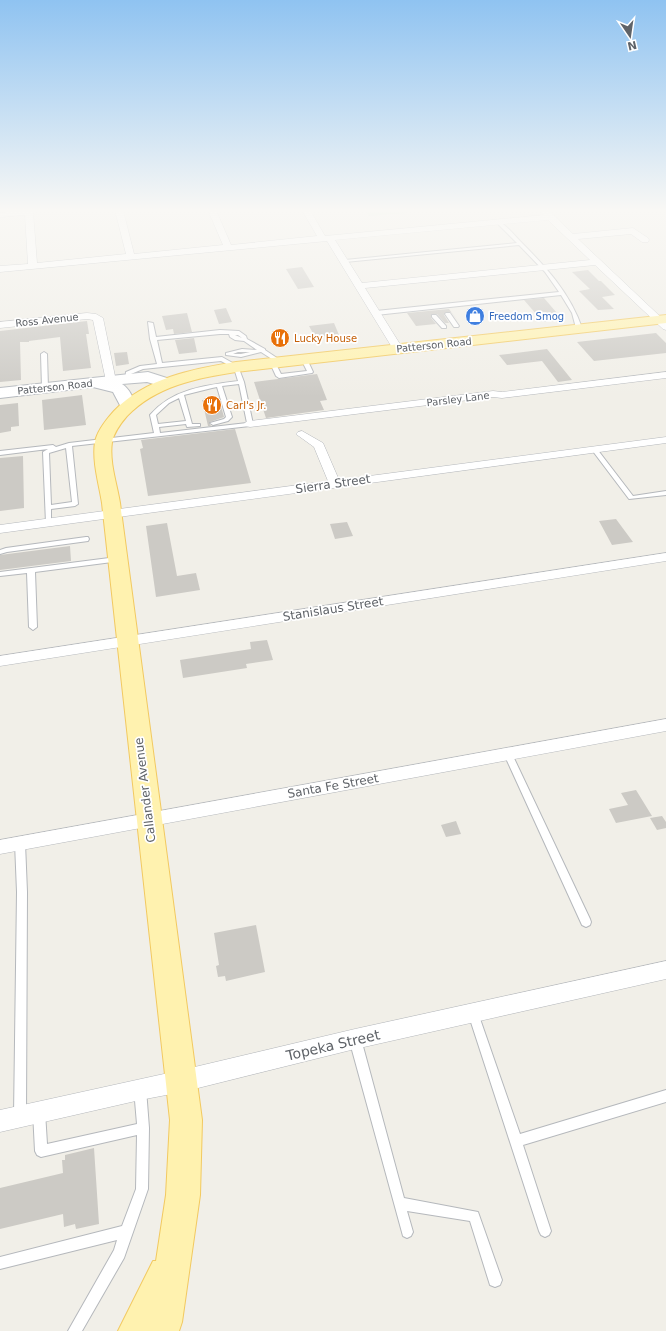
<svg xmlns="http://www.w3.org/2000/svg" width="666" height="1331" viewBox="0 0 666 1331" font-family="'DejaVu Sans',sans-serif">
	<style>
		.green { fill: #c5e8c5 }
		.building { fill: #cccac5 }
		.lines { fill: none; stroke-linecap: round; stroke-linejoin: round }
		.service-casing { stroke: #b5b8bc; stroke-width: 2 }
		.minor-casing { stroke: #b5b8bc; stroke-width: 1 }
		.secondary-casing { stroke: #b6babf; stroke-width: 2 }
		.primary-casing { stroke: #f2c960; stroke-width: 2 }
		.service { fill: #fff; fill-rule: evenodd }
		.minor { fill: #fff; fill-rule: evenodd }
		.secondary { fill: #fff; fill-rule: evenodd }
		.primary { fill: #fff2af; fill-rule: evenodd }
		.labels { text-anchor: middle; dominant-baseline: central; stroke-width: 3.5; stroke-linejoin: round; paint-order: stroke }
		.far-shop-label { font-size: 10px; fill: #366cbe; stroke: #fff; text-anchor: start }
		.far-street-label { font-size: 10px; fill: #5f6368; stroke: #fff }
		.far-food-label { font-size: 10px; fill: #c56008; stroke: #fff; text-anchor: start }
		.street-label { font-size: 12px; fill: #5f6368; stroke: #fff }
		.near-street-label { font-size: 14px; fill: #5f6368; stroke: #fff }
	</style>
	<rect width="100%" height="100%" fill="#f1efe8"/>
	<path class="green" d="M365,210h18l2,2 21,-2 2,3 -39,3z"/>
	<path class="building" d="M302,267l12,20 -16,2 -12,-20z
		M588,270l11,11h2l14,14 -13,2 12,12 -16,1 -19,-19 11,-2 -18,-17z
		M544,298l19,22 -20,2 -19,-22z
		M226,308l6,14 -13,2 -5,-14z
		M449,309l10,13 -8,-10h-5l-2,3 5,8h-4l-8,-9h-5l-1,4 5,6 -20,2 -9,-13z
		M187,313l5,19 -18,2 -1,-5 -7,1 -4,-14z
		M87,321l2,13h-3l5,34 -28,3 -3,-34 -31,4v1h-9l1,38 -21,2v-51z
		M334,323l5,12 -24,2 -6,-11z
		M656,333l10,10v10l-72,8 -17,-19z
		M194,338l3,14 -18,2 -4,-14z
		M547,349l25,31 -14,2 -16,-21 -35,4 -8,-10z
		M127,352l2,12 -13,2 -2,-13z
		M317,374l10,26 -7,1 4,9 -58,8 -12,-36z
		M82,395l4,30 -42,5 -2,-30z
		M219,399l5,18 -14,5 -1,1 2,3h-3l-6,-26z
		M18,403l1,23 -8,1v4l-11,2v-28z
		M235,429l16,54 -103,13 -8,-47 3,-1 -2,-8z
		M23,456l1,52 -24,3v-53z
		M616,519l17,23 -21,3 -13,-24z
		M347,522l6,14 -18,3 -5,-15z
		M167,523l10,53 19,-3 4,17 -44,7 -10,-71z
		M70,546l1,15 -71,9v-15z
		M267,640l6,20 -27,4 1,4 -64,10 -3,-18 71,-11 -1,-7z
		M636,790l16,26 -36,7 -7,-14 19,-4 -7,-12z
		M662,816l4,6v6l-9,2 -7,-12z
		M456,821l5,13 -15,3 -5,-12z
		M256,925l9,47 -39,9 -1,-5 -7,1 -2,-11 3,-1 -5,-32z
		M94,1148l5,76 -23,5 -1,-5 -11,3 -1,-13 -63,15v-41l63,-15 -1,-13h3v-5z"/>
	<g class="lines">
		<g class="service-casing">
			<path id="service" d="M500,222c7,4 14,13 20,19 26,26 50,52 62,87l-1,1 -5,-1 -4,-15 -11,-18 -185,20 -3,-2 3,-2 183,-19 -14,-20 -26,-27 -174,17 -2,-1 2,-1 172,-17 -19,-19v-1z
				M446,313h4l9,13 -1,1h-4l-9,-13z
				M432,315h4l10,11v2h-4l-10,-11z
				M148,322l5,1 3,14 64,-7 19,1 7,5 1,3 18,10v1l18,12 -5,1 -17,-11 -20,5 -15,-2v-2l16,-4 15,1 -13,-9 -9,-1 -5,-3 -1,-3h-9l-63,6 5,23 60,-6 16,9 6,16 9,42 -3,2 -178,20 6,58 -3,2 -24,3v13l-3,2 -2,-1 -3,-71 5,-3 -48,6v-4l53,-6 3,2 13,-4 85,-10 -4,-18c22,-26 56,-30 88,-34l-4,-13 -13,-7 -78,8 -12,5 -2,6h-4l1,-8 14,-6 17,-2 -7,-25zM235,335h3l4,3zM238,352h12l-9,2h-8zM239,384l8,39 -87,10 -1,-6 27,-3 1,3 13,-1v-2h-8l-8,-29 28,-7 5,-1 9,30 -2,2 -14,4 3,2 15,-4 4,-4 -10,-31zM179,398l7,23 -28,3 -2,-9 13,-12zM66,448l6,54 -21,3 -2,-52z
				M44,352l3,2 1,34 -3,2 -3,-2 -1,-34z
				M304,357l3,2 6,13 -1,1 -33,5 -3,-2 -6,-13 5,-1 6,12 26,-3 -6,-12z
				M595,448l2,1 36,47 33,-5v4l-37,4 -37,-49z
				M86,537h2l1,2 -1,2 -81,11 -7,2v-4l6,-2z
				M117,557h3l1,2 -1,2 -85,11 2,55 -4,3 -4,-3 -2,-54 -27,3v-4z
				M508,751l3,1 1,2 78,165 1,3 -1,3 -4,2 -4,-2 -78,-171 1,-2z
				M20,839l3,1 2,3 2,49 -1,224 -2,4 -4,2 -4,-2 -2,-4 3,-224 -2,-49 2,-3z
				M473,1008l4,1 1,4 42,121 146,-44v12l-143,43 28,86 -2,4 -4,2 -4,-2 -2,-4 -71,-218 1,-4z
				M355,1034l4,1 2,4 43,159 74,14 24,68 -2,5 -5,2 -5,-2 -20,-64 -63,-10 6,21 -2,4 -4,2 -4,-2 -54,-197 2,-4z
				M140,1083l4,2 2,4 3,39 -1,61 -24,69 -42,73h-14l46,-81 3,-10 -117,29v-12l122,-31 14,-37 1,-54 -96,22 -4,-2 -2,-4 -2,-39 2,-4 4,-2 4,2 2,4 2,32 90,-20 -3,-35 2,-4z"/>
		</g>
		<g class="minor-casing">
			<path id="minor" d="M22,210h10l1,2 4,51 89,-9 -11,-44h8l11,44 89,-9 -15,-35h8l15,35 86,-9 -15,-26h8l15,26 219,-21 -4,-5h8l25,24 60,-6 15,10 1,2 -1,2h-6l-11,-8 -53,5 88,83v8l-3,-1 -68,-64 -230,23 38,61 -5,3 -5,-3 -66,-108 -327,31v-6l28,-2 -3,-49 -25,2v-4zM548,220l42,40 -228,23 -27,-43z
				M87,313l9,1 7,4 13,63 -1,2h-8l-1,-2 -13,-61 -6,-1 -87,9v-6z
				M666,372v6l-164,20 -9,-1 -243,30 -4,-1 -2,-2 2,-2 4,-1 243,-30 9,1z
				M302,431l21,12 16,37 327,-43v6l-666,90v-8l328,-44 -14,-34 -18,-13 2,-2z
				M666,553v8l-666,105v-10z
				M666,719v12l-666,123v-14z
				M666,961v18l-311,70 -173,43 -42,8 -140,32v-22l182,-40 173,-41z"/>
		</g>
		<g class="secondary-casing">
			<path id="secondary" d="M148,372l25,8 2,3 -2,3 -6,2 -20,-6 -25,2c8,5 11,14 14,22l-2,3 -6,2 -6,-2 -9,-17 -20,-5 -93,11v-10z"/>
		</g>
		<g class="primary-casing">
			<path id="primary" d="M666,315v8l-430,49c-39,6 -80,14 -109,44 -6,7 -13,16 -15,26 -3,20 5,42 8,61l82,617 -2,75 -18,127 -3,9h-61l35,-70h3l10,-66 4,-75 -68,-617c-3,-19 -10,-41 -7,-61 2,-11 11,-22 19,-31 32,-33 78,-42 122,-49z"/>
		</g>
		<use href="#service" class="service"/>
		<use href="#minor" class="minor"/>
		<use href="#secondary" class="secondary"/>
		<use href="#primary" class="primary"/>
	</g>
	<linearGradient id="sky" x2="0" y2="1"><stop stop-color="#8fc3f1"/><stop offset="0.53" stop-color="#f9f8f5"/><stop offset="1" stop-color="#f9f8f5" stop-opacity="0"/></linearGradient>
	<rect width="666" height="397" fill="url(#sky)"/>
	<defs>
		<g id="shop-disc" transform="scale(1)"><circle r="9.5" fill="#3f7fe0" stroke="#fff"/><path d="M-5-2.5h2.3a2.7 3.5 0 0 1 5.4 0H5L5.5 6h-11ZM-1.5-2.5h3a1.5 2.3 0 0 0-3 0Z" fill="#fff"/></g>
		<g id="restaurant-disc" transform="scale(1)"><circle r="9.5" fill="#e8710a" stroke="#fff"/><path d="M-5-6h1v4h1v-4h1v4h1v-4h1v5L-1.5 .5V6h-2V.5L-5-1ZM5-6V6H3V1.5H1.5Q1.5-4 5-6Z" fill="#fff"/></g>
	</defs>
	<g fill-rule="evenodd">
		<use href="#shop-disc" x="475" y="316"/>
		<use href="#restaurant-disc" x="280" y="338"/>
		<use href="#restaurant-disc" x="212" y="405"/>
	</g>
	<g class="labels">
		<g class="far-shop-label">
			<text x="489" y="316">Freedom Smog</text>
		</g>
		<g class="far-street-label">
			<text transform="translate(47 320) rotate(-6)">Ross Avenue</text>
			<text transform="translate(434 345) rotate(-6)">Patterson Road</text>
			<text transform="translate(55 387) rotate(-6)">Patterson Road</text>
			<text transform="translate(458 399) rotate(-7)">Parsley Lane</text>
		</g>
		<g class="far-food-label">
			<text x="294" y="338">Lucky House</text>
			<text x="226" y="405">Carl's Jr.</text>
		</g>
		<g class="street-label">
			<text transform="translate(333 484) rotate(-8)">Sierra Street</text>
			<text transform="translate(333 609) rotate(-9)">Stanislaus Street</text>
			<text transform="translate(333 786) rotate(-10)">Santa Fe Street</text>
			<text transform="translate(145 790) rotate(-97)">Callander Avenue</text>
		</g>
		<g class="near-street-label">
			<text transform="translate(333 1045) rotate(-13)">Topeka Street</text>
		</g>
	</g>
	<g transform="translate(630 36) rotate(167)" stroke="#ffffff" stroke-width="3" paint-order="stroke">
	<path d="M0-3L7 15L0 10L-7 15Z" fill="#5f6368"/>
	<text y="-6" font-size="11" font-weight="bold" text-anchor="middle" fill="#5f6368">N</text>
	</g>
</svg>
